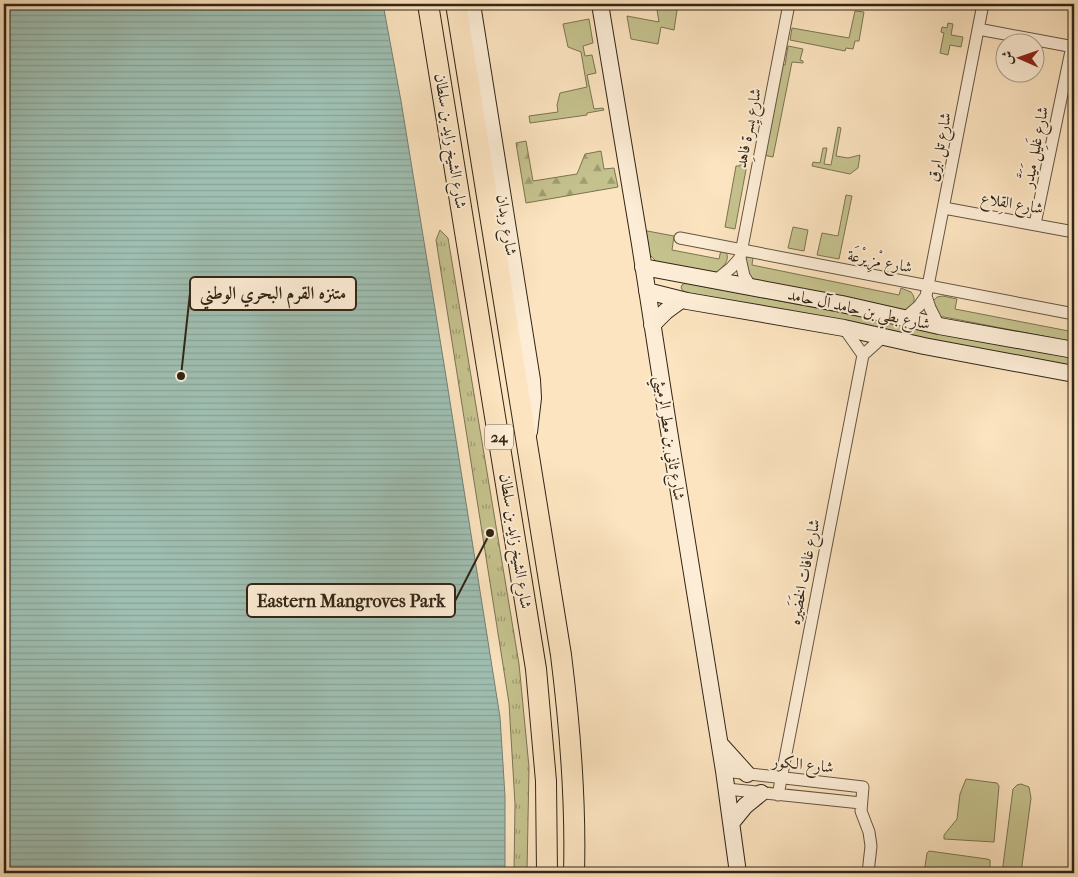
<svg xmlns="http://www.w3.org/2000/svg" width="1078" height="877" viewBox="0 0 1078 877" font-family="'IM FELL French Canon',Amiri,serif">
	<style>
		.green { fill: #c5c28e; stroke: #7b7452 }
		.forest { fill: url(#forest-firs); stroke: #7b7452 }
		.park { fill: url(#park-tufts); stroke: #7b7452 }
		.water { fill: url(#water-rules); stroke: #738174 }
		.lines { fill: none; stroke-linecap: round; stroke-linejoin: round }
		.street-casing { stroke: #645540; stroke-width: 13 }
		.secondary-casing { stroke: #312516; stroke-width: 18 }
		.highway-casing { stroke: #312516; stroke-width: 22 }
		.street { stroke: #fdedd6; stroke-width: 11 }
		.secondary { stroke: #fdedd6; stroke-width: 16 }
		.highway { stroke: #fce4c0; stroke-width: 20 }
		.labels { text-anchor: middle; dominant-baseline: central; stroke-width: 4; stroke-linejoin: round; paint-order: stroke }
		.shield { fill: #fdedd6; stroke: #6e6150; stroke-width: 1 }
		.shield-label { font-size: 15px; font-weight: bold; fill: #312516 }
		.street-label { font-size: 16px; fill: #312516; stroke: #fdedd6 }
		.leader { fill: none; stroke: #312516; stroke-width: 2 }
		.callout-dot { fill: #312516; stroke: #fdedd6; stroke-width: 2 }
		.callout { fill: #fdedd6; stroke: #312516; stroke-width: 2 }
		.callout-label { font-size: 18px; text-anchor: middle; font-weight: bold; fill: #312516 }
	</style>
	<defs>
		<pattern id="forest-firs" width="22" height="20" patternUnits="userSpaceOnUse" patternTransform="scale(1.25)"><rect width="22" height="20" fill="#c5c28e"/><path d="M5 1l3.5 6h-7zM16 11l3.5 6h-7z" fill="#a19d73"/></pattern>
		<pattern id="park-tufts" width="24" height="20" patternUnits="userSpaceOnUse" patternTransform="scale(1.25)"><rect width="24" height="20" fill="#c5c28e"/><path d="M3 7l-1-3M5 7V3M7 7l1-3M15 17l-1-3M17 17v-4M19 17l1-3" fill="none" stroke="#a19d73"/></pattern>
		<pattern id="water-rules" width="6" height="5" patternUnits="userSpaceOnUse" patternTransform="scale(1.25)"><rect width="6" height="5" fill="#9fbfb2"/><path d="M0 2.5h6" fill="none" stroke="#89a498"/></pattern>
	</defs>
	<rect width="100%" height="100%" fill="#fce4c0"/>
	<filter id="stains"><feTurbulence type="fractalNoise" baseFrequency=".004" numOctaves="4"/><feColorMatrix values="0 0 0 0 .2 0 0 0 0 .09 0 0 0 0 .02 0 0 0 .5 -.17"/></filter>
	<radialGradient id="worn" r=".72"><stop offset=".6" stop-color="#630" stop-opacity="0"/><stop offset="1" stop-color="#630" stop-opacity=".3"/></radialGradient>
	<path class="green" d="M656,4h22l-4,26 -13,-3 -3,17 -27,-5 -4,-23 32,6z
		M855,11l9,1 -5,29h-4l-2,8 -7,-1 -1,3 -55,-11 2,-12 57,10z
		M589,19l4,24 -10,3 2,10 7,-1 4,18 -9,2 7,34 9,-1 1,2 -17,3v2l-57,8 -1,-7 29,-4 -1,-7 3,-12 27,-6 -6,-35 -13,-5 -5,-23z
		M948,23l5,1 -2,11 12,2 -2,10 -11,-2 -2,10 -8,-2 4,-20 -3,-1 1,-5 5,1z
		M788,46l15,3 -3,11 3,1v2l-11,-1 -19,95 -10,-2 18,-91 4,1z
		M838,127l3,1 -5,28 12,2 12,-3 -2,13 -8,6 -38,-8 1,-4 7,1 3,-15h4l-3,16 7,1z
		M740,163l7,1 -12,65 -10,-2 11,-61h4z
		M846,195l6,1 -13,63 -22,-4 5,-22 16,3z
		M793,227l15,3 -4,21 -16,-3z
		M642,230l32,6 -2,14 47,9 2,-9 5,2c5,10 -5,16 -12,23l-54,-10 -13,-13z
		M748,256l5,1 -1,8 147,30 2,-7 10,4c6,7 3,16 -6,18l-153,-29 -10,-19 2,-4z
		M685,283l389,74v10l-390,-75 -3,-4 1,-3z
		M943,296l14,3 -2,10 119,23v10l-135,-26 -7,-14 5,-5z
		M966,779l31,4 2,3 -5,56 -50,-3v-4l13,-16 3,-25z
		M1021,784l8,3 2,11 -10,75h-19l11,-84 4,-4z
		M929,851l58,8 3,1v13h-66l3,-20z"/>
	<path class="forest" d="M526,141l7,40 44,-7 8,-20 16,-3 3,18 10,-1 4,19 -92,16 -10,-60z"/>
	<path class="park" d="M440,230l8,8 71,426 10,103 -2,106h-13l1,-69 -6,-101 -73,-463z"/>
	<path class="water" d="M4,4h379l18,97 43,263 56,353 5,79v77h-501z"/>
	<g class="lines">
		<g class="street-casing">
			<path id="street" d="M978,29l96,18
				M944,208l130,24
				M1035,224l37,-178
				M680,238l394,76
				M715,281l16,-13 9,-10
				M751,287l-7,-11 -4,-18 49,-254
				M926,296l4,12 9,18
				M904,319l15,-13 7,-10 57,-292
				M844,328l19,27
				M724,771l139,16 -2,24 8,21 2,14 -3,27
				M727,789l134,14
				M778,795l85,-440 20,-18"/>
		</g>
		<g class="secondary-casing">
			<path id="secondary" d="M472,4l60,376 1,18 -4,34
				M600,4l40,240 29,187 55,340 14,102
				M643,267l199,37 97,22 135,24
				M647,291l40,10 157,27 80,18 150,28
				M652,325l14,-14 15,-11
				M720,744l27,30
				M732,822l13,-16 16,-13"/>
		</g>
		<g class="highway-casing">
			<path id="highway" d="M428,4l108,665 10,112 1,92
				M456,4l105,651c9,72 15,145 13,218"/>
		</g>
		<use href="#street" class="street"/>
		<use href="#secondary" class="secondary"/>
		<use href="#highway" class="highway"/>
	</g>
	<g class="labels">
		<rect class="shield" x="485" y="424.5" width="28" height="25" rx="4"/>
		<g class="shield-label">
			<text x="499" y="437">24</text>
		</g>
		<g class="street-label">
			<text transform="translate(748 128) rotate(-79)">شارع يِسرة فاهِد</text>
			<text transform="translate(451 141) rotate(81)">شارع الشيخ زايد بن سلطان</text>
			<text transform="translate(939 147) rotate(-79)">شارع تل ابرق</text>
			<text transform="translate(1035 147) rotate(-79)">شارع غَلِيل مَيَدَّر</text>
			<text transform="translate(1012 203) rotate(10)">شارع القِلاع</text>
			<text transform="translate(507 225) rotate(81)">شارع ربدان</text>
			<text transform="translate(880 261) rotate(11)">شارع مْزِيرْعَة</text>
			<text transform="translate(859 309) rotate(12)">شارع بطي بن حامد آل حامد</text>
			<text transform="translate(670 438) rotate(81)">شارع ثاني بن مطر الرميثي</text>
			<text transform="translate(516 541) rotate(81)">شارع الشيخ زايد بن سلطان</text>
			<text transform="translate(804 572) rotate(-79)">شارع غافات الخَضَيره</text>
			<text transform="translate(803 764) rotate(6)">شارع الكور</text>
		</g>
	</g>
	<path class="leader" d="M181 376L190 293M490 533L455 601"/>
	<g class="callout-dot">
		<circle cx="181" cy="376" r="5"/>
		<circle cx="490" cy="533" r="5"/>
	</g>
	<g class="callout">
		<rect x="190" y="277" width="166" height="33" rx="5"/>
		<rect x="247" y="584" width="208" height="33" rx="5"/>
	</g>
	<g class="callout-label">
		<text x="273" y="299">متنزه القرم البحري الوطني</text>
		<text x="351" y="607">Eastern Mangroves Park</text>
	</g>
	<rect width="1078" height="877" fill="none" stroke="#fce4c0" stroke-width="20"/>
	<rect x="5" y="5" width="1068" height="867" fill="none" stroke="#312516" stroke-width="2.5"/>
	<rect x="10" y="10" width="1058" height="857" fill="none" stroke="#312516"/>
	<g transform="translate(1020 58) rotate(272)"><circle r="24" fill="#fdedd6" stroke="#ab9d89"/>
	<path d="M0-4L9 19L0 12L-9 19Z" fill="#8f2418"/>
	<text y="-8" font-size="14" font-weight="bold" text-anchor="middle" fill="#312516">ش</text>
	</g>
	<rect width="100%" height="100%" filter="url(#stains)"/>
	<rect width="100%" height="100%" fill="url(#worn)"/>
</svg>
